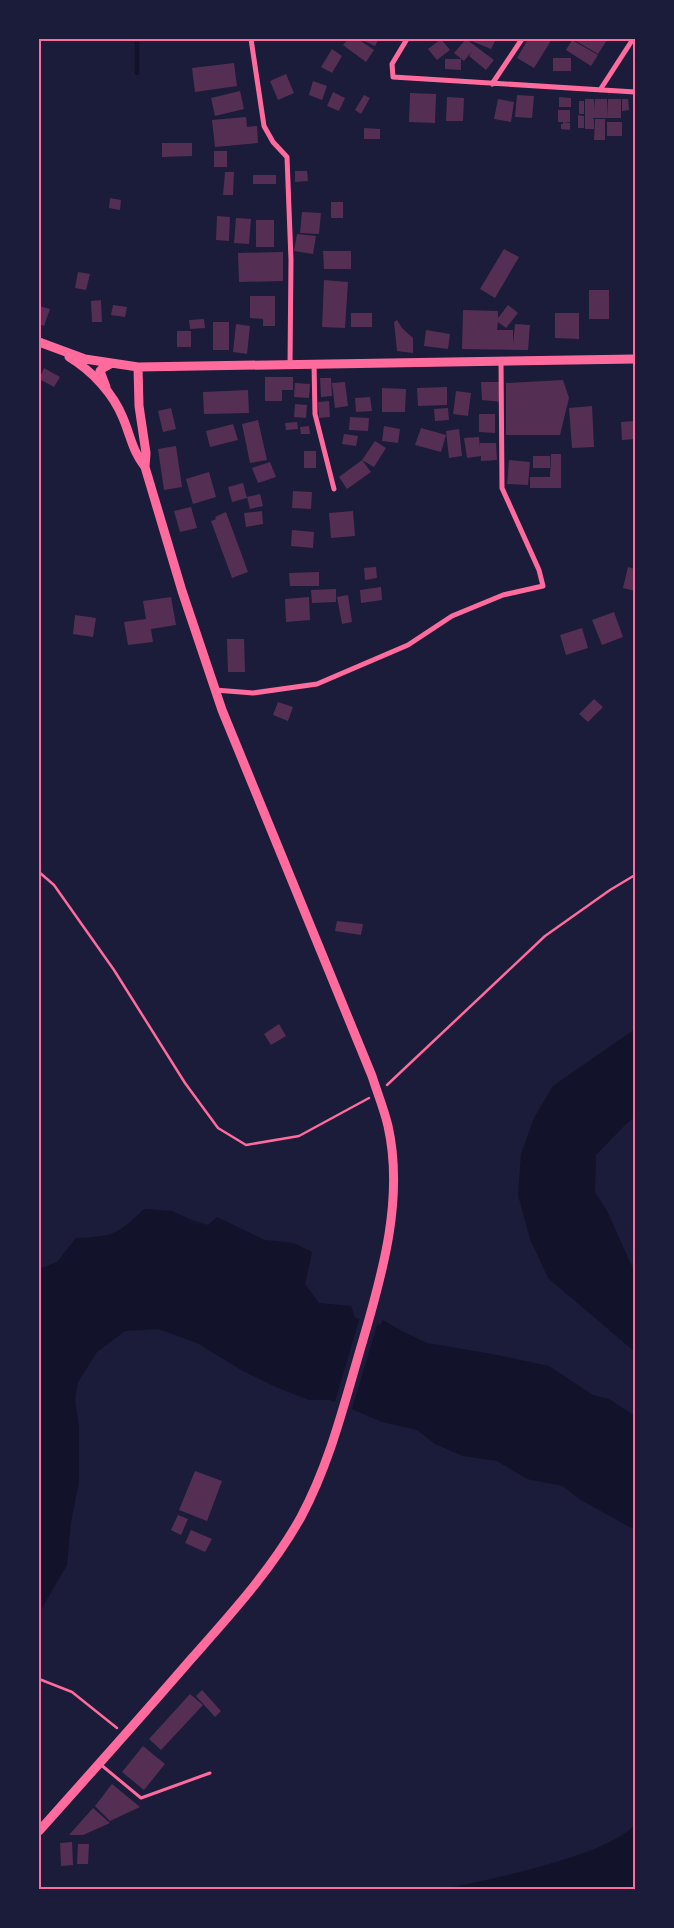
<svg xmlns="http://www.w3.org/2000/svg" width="674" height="1928" viewBox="0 0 674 1928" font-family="'Nunito Sans',sans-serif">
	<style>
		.water { fill: #12122b }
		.pier { fill: #1b1b3a }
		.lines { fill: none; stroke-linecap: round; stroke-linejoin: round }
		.stream { stroke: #12122b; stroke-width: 4.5 }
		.building { fill: #542f53 }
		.path { stroke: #ff6b9d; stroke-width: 2.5 }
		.service { stroke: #ff6b9d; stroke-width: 3 }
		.minor { stroke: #ff6b9d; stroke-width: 5 }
		.secondary { stroke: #ff6b9d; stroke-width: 9 }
		.neatline { fill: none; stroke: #ff6b9d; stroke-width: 2 }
	</style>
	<rect width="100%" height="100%" fill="#1b1b3a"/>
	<path class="water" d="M635,1029v88l-9,7 -30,31 -1,37 12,19 28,62v79l-87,-74 -18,-39 -12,-44 3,-41 13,-36 19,-32z
		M144,1209l28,2 22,10 14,4 9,-8 48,23 29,3 18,9 -7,32 14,19 32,3 4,12 25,7 3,-5 19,11 25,12 65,11 57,12 44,29 16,4 26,17v114l-56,-31 -16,-13 -36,-7 -30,-18 -34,-5 -28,-12 -18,-14 -35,-8 -52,-22h-21l-31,-12 -35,-17 -46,-28 -39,-14 -33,2 -28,21 -19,30 -3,18 4,26v56l-8,40 -4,43 -28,48v-344l18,-7 19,-24c37,-1 42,-4 68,-29z
		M635,1824v65h-192c40,-8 169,-34 192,-65z"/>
	<path class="pier" d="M360,1317l18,5 -27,90 -17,-7z"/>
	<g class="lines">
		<path class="stream" d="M137,39v34"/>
	</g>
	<path class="building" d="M348,39h10l16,11 -8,12 -23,-17z
		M360,39h19l-4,7z
		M441,39l9,11 -13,10 -9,-11z
		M466,39l28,21 -8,10 -17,-14 3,-5 -8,10 -10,-8z
		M467,39h29l-5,10z
		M528,39h24l-18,29 -17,-10z
		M577,39h29l1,1 -9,14 -22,-13z
		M572,40l26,15 -7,11 -25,-16z
		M332,49l10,7 -10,17 -11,-6z
		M553,58h18v13h-18z
		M445,59h16v11l-16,-1z
		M234,63l3,23 -42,6 -3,-24z
		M286,74l8,19 -16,7 -8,-19z
		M313,81l14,5 -5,14 -13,-5z
		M240,91l4,18 -29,7 -4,-18z
		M333,92l12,6 -6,13 -12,-5z
		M410,93l26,1 -1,29 -26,-1z
		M364,95l6,3 -9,16 -6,-4z
		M517,95l17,1 -2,22 -17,-1z
		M447,97l17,1 -1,23h-17z
		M559,97l12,1v9h-12z
		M498,99l16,3 -3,20 -17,-3z
		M585,99h9v12l1,-12h12v19h-15l2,1v10h-9z
		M608,99h13v19h-14z
		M622,99h6l1,11 -7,1z
		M579,101h5v13h-5z
		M558,110h12v12h-12z
		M578,115l6,1v12h-6z
		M246,117l1,10 10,-1 1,17 -43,4 -3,-27z
		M595,119h10v21h-11z
		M563,122l7,1v7l-9,-1v-5h2z
		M607,122h15v14h-15z
		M364,128l16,1v10h-16z
		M162,143h30v13l-30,1z
		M214,151h13v16h-13z
		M295,171h12l1,10 -13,1z
		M225,172h9l-1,23h-10z
		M253,175h23v9h-23z
		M110,198l11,2 -1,10 -11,-2z
		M331,202h12v16h-12z
		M302,212l19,1 -2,21 -19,-1z
		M217,216l13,1 -1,24 -13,-1z
		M236,218l15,1 -2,25 -15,-1z
		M256,220h18v27h-18z
		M297,234l19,2 -3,18 -19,-3z
		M504,249l15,8 -24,41 -15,-9z
		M323,251h28v18h-27z
		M283,252v29l-44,1 -1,-29z
		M78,272l12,2 -4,16 -11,-2z
		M324,280l24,2 -3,46 -23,-1z
		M589,290h20v29h-20z
		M250,296h25v30h-12v-7l-13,-1z
		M101,300l1,22h-10l-1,-21z
		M113,305l14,2 -2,10 -14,-2z
		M508,305l10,8 -12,15 -8,-6 -1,8h16v14l2,-20 15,1 -2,25 -66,-1 1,-39 35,1v7z
		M39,306l11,3 -6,17 -5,-2z
		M351,313h21v14h-21z
		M555,313h24v26l-24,-1z
		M204,319l1,9 -15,1 -1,-9z
		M397,320l5,8 11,10v15l-16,-2 -3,-29z
		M213,322h16v28h-16z
		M236,324l14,2 -3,28 -14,-2z
		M426,330l24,4 -2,15 -24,-3z
		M177,331h14v16h-14z
		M44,368l16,9 -6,10 -15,-8z
		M265,377h28v13h-11v11h-17z
		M320,378h11l1,18 -11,1z
		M563,380l6,18 -9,37h-54v-52z
		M345,382l3,24 -13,2 -3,-25z
		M481,382h19l2,20 -20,-2z
		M295,383l15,1 -1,14 -15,-1z
		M447,387v18l-29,1 -1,-18z
		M382,388l24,1 -1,23h-23z
		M248,390l1,23 -45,1 -1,-22z
		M456,391l15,2 -3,23 -15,-2z
		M370,397l2,14 -16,1 -1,-14z
		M329,401l1,16 -11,1 -1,-16z
		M295,404l12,1 -1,13 -12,-1z
		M592,406l2,41 -22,1 -3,-40z
		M171,408l5,21 -13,3 -5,-21z
		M448,408l1,12 -14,1 -1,-12z
		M479,414h16v19l-16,-1z
		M350,417l19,1 -1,13 -19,-1z
		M258,420l9,40 -17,3 -8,-39z
		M635,421v18l-13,1 -1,-18z
		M297,422l1,7 -12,1 -1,-7z
		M233,424l5,16 -28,7 -4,-16z
		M309,426l1,8h-9l-1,-7z
		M384,426l16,3 -2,14 -16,-2z
		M421,428l25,7 -5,17 -26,-7z
		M459,429l3,27 -13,2 -3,-27z
		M344,434l14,2 -2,10 -14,-2z
		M479,437l1,12v-6h16l1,17 -16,1v-5l-14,2 -3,-20z
		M375,441l11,7 -12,19 -12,-7 9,12 -24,17 -8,-12 23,-17z
		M176,446l6,41 -18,3 -6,-41z
		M304,451h12v17h-12z
		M551,454h10v34h-31v-11h20z
		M533,456h17v12h-17z
		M509,460l21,2 -2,23 -21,-1z
		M270,462l6,15 -18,6 -6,-15z
		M209,472l7,25 -23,7 -7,-25z
		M243,483l4,15 -15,4 -4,-15z
		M293,491l19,1 -1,17 -19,-1z
		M260,494l3,12 -13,3 -3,-12z
		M191,507l6,21 -17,4 -6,-21z
		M262,511l1,13 -17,3 -2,-14z
		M353,511l2,25 -24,2 -2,-25z
		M226,512l22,60 -16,6 -21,-57 5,-2 -1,-2z
		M292,530l22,2 -1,16 -22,-2z
		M376,567l1,11 -12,2 -1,-12z
		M628,567l7,2v22l-12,-3z
		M319,572v14h-29l-1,-13z
		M381,587l1,13 -21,3 -1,-13z
		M336,589v13l-24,1 -1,-13z
		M348,595l4,27 -10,2 -5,-27z
		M171,597l5,28 -25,4 2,13 -25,3 -4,-23 22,-3 -3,-18z
		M309,597l1,23 -24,2 -1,-23z
		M614,612l9,25 -21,8 -10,-25z
		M75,615l21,3 -3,19 -20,-3z
		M582,628l6,20 -22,7 -6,-20z
		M227,639h17l1,33h-17z
		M594,699l9,8 -15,15 -9,-8z
		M278,702l15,5 -5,14 -15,-6z
		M337,921l26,3 -2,11 -26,-4z
		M279,1024l7,12 -15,9 -7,-11z
		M195,1471l27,10 -15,40 -28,-11z
		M178,1515l10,4 -7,16 -10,-5z
		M191,1530l21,9 -7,13 -20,-9z
		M202,1690l19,21 -6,6 -19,-21z
		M190,1694l13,11 -42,45 -12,-11z
		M143,1746l22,18 -21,26 -22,-18z
		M112,1784l28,23 -30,14 -15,-15z
		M93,1808l17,15 -27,12h-14z
		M72,1842l1,23 -12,1 -1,-23z
		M78,1844h11l-1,20h-11z"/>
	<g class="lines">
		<path class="path" d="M39,872l15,13 60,85 71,113 33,45 28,17 53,-9 70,-38
			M387,1085l158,-149 65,-46 25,-15
			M39,1679l33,13 45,36"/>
		<path class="service" d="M100,1764l41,34 69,-25"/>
		<path class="minor" d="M251,39l13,87 9,16 14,15 4,103 -1,104
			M407,39l-15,25 1,13 242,15
			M492,84l30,-45
			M600,90l33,-51
			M314,364l1,50 19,75
			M215,690l38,3 64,-9 91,-39 44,-29 51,-21 40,-9 -4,-16 -37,-82 -1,-127"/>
		<path class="secondary" d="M39,342l46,17 53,8 497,-8
			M69,357c23,14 44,36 54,61 8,19 9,32 22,49
			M106,387l-6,-16 3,-3 7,-4
			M39,1831c51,-57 103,-115 153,-173 39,-44 80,-89 109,-141 30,-56 44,-117 62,-177 20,-68 41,-143 25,-214 -4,-17 -11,-34 -16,-50l-150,-366 -40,-119 -37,-124 1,-14 -7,-47 -1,-39"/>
	</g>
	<rect width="674" height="1928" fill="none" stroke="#1b1b3a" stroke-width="80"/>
	<rect x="40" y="40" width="594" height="1848" class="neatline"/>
</svg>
